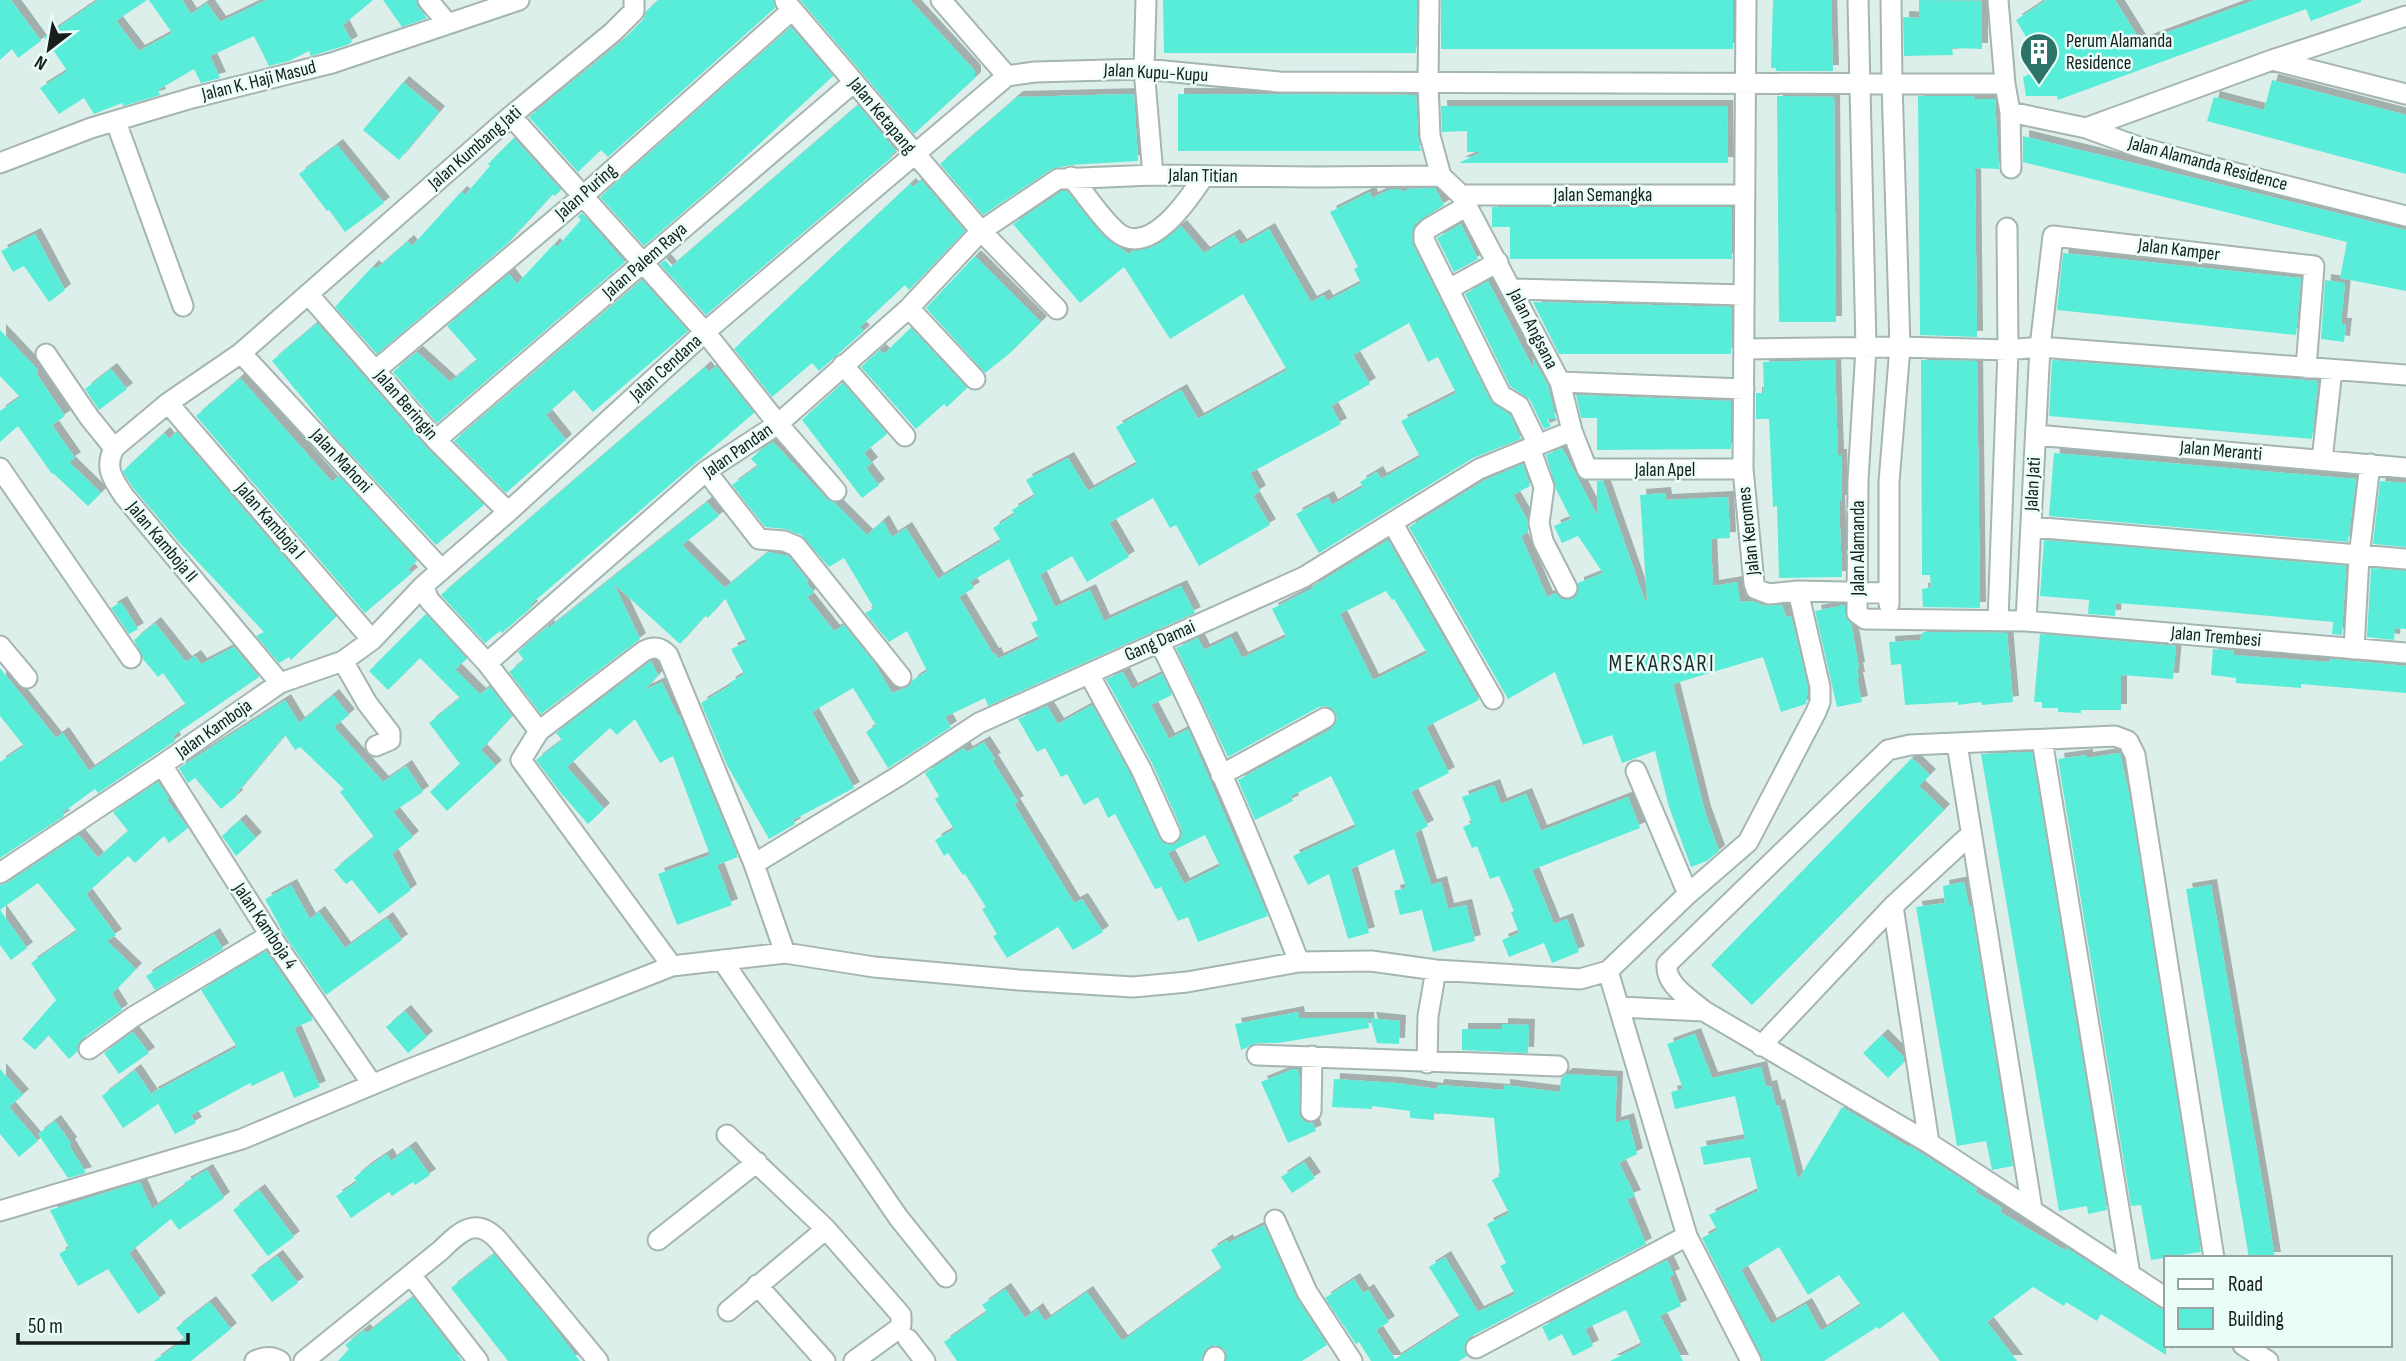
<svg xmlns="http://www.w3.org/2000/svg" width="2406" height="1361" viewBox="0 0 2406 1361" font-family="'Sofia Sans Condensed',sans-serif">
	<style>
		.building { fill: #59edd8; fill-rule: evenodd; filter: url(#shadow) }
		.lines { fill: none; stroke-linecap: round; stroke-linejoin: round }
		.street-casing { stroke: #a4b5b2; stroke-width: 23 }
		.street { stroke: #fff; stroke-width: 19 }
		.labels { text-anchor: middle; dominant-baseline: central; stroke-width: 5; stroke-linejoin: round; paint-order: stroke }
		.poi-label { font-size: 19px; fill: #161d1c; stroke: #eafdf9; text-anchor: start }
		.street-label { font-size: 19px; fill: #161d1c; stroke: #eafdf9 }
		.quarter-label { font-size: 23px; letter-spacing: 2px; fill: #1f2d2a; stroke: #eafdf9 }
	</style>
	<defs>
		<filter id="shadow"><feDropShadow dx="6" dy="-6" stdDeviation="0" flood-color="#0004"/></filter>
	</defs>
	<rect width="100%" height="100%" fill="#ddefeb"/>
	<path class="building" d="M0,0h11l30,41 -23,17 -6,-9 -12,11z
		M98,0h49l-31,21 23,30 33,-18 -23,-33h33l9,14 16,-11 13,19 46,-22h107l-30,25 9,17 -5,3 -36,11 -2,-5 -20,10 -20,5 -15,-30 -44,20 10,22 -19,5 -7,-14 -36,21 2,5 -37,11 -1,-3 -28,11 -10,-16 -25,16 -19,-26 26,-16v-3l-22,-32z
		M383,0h33l2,7 9,11 -25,9z
		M659,0h114l2,8 -167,149 -7,-7 -23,22 -49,-55 93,-76 21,-21 3,-9z
		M800,0h110l65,71v7l-61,56z
		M1163,0h254l-1,53h-252z
		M1441,0h292v49h-292z
		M1773,0h58l2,71h-57v-3h-5z
		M1919,0l63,1v48l-30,-1 1,7 -49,1 -1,-39 16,1z
		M2046,0h69l26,42 114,-42h106v2l-50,19 -5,-12 -248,91 -1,-4h-31l-3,-19 19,-8 -16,-25 3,-2 -13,-22z
		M791,27l42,49 -117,108 -72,62 -44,-49z
		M2272,80l134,35v59l-199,-53 7,-24 50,13z
		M403,82l36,30 -40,48 -36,-30z
		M1134,94l4,67 -68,4 -18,4 -69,46 -43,-51 77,-67z
		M1178,94l238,1 2,42 3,14h-243z
		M1777,96l57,1 2,225h-57z
		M1918,96h56l1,3h20l4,70 -24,-1 2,169 -57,-2z
		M858,105l38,46 -6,5 1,2 -185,157 -46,-51 5,-4 6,7z
		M1441,106h286l1,57h-269l22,-11h-14v-21l-25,1z
		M2023,136l383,94v61l-66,-13 7,-36 -324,-80z
		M514,138l47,52 -6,6 -2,-2 -46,50 -130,110 -42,-47 38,-41 3,3 32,-28 4,5 49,-54 4,3 25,-29 -2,-2z
		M337,145l47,58 -39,29 -16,-22 -2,1 -28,-37z
		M921,180l44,51 -56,59 -4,-5 -45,42 4,4 -45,40 -7,-8 -40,34 -38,-48 176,-165 3,3z
		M1435,188l9,17 -29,19 -3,8 1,13 77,155 20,15 11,24 -48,19 -154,95 -23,-39 32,-17 4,8 31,-18 -3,-5 17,-10 4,7 39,-22 -19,-36 55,-28 -18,-36 -10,5 -19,-39 -56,32 17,29 -39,22 10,18 -91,49 10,18 -7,5 17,29 -71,41 -23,-41 -6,3 -17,-30 -44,25 20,34 -42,25 -15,-26 -32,19 15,32 35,-17 14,31 77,-35 14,27 -207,93 -3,-8 -40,19 6,10 -63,41 -22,-36 10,-7 -23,-37 -41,24 42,76 -61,32 2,4 -26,15 -42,-74 -26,-62 30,-18 -2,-2 15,-9 -13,-25 16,-7 -22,-44 -17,20 -3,-2 -25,28 -66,-60 26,55 -99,75 -32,-42 15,-12 -6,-8 30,-26 1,2 158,-126 12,14 -37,29 43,43 43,-36 20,4 20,25 -2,1 8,10 -7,5 27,34 10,-6 31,39 17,29 16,-6 5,-7 14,-9 -20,-40 -18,11 -24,-29 9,-5 -30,-50 -15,9 -28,-32 -16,-6 -20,-2 -33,-42 26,-19 -7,-7 8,-8 14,-9 54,57 8,4 32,32 16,-14 9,16 14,-9 32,51 63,-38 -8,-13 22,-14 -3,-4 23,-14 -9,-16 42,-22 20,33 49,-27 -21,-37 65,-37 17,29 89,-49 -44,-76 -73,45 -46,-72 -44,36 -67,-79 49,-33h5l35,44 27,19 5,-4 13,-1 13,-6 21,-17 23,27 30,-18 7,10 28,-16 42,73 13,-7 3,6 34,-18 -7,-14 4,-2 -28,-55 40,-20 2,6 19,-9h9l2,3 6,-3zM1009,559l29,61 -7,3 8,16 -41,20 -3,-6 -2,1 -34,-57 15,-9 -4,-6z
		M1492,207h240v52h-222v-32h-18z
		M582,213l43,49 -188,161 -44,-51 24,-20 33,30 27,-22 -30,-34 62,-52 8,10 37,-40 3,3 24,-27 -3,-3z
		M1461,224l17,35 -24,13 -17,-34z
		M35,234l30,56 -16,12 -25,-36 -11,6 -12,-21z
		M2063,253l238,25 -5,57 -239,-25z
		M975,256l66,66 -32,32 -24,19 -59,-65z
		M642,280l46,51 -95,81 -19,-22 -28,25 20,25 -60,53 -52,-52z
		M2325,280l20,3 -4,41h5l-2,18 -23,-3z
		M1488,281l46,89 -1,-12 15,28 8,33h-9l4,7 -7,3 -14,-29 -20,-14 -45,-92z
		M1533,302l199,5 -1,47h-172z
		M317,323l110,125 57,57 -48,40 -105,-112 -59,-72z
		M911,328l56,60 -20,19 -3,-3 -28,25 -55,-62 19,-17 4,4z
		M0,330l38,40 -2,3 29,43 -13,9 23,33 -6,4 32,31 -13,13 -35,-33 -1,1 -34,-48 -18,16v-31l20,-14 -20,-21z
		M1835,360l2,67 1,28h3l1,46h-3l3,76 -63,1 -2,-72 -4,1 -4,-88h-13v-26h8l-1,-31z
		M1921,360l56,1 3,247 -57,-1 -1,-18 9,-2 -1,-12h-8z
		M2052,360l266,21 -6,58 -263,-23z
		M716,366l38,47 -224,192 2,2 -30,26 -2,-2 -15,12 -44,-48 264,-228 4,5z
		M111,369l16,20 -28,21 -14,-21z
		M240,378l92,104 7,-6 78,85 -9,8 4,4 -47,40 -169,-197z
		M843,383l44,51 -23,19 8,10 -6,5 13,17 -17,13 -60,-78z
		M1576,395l155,6v48l-134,1v-32h-16z
		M177,432l159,185 -45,43 -2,-3 -10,6 -23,-27 8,-4 -85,-90 -45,-53 -10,-15 -1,-3 41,-38 5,6z
		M1562,448l35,67v-34h6l42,120 2,-1 -7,-105 25,-2 1,7 62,-3 2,41 -19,1 2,47 24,-4 3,20 12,-1 13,5 17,-1 4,12 5,-1 17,72 -2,16 -25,8 -18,-55 -90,27 32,128 14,39 -12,10 -16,6 -22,-60 -14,-56 -33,12 -10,-28 -29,10 -28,-73 -47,27 -99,-172 76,-47 38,-16 7,22 -17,9 14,24 1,13 -7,4 26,61 9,-4 5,6h11l6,-5v-11l25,-10 -25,-37 -16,7 -8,-17 17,-7 -15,-30 -10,-34z
		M2054,453l302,26 -8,63 -299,-26z
		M2380,481l26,2v64l-33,-3z
		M1388,540l91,160 -53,27 23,46 -38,19 17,34 -13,7 16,52 10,-3 7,27 18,-4 9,36 -42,11 -11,-42 -22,5 -6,-24 12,-3 -12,-39 -43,20 18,64 -21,6 -19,-65 -21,11 -15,-29 63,-29 -25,-51 -40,20 2,5 -38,19 -17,-40 93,-51 6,-10 -2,-7 -9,-6 -7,1 -91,50 -52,-109 22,-10 6,12 27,-13 11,21 44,-21 -14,-28 41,-21 -1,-1zM1386,591l6,9 2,-1 33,54 -54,27 -33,-66z
		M2044,540l302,26 -4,69 -10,-1 1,-12 -138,-13 -79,-6 -1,13 -27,-2 1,-14 -49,-4z
		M2371,568l35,3v58l-11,-1 -1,12 -27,-3z
		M121,602l17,27 -9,5 -18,-26z
		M1845,605v9l6,9 8,45h-2l2,10h-2l5,24 -25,5 -22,-96z
		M426,614l41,45 -12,10 25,25 10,-7 22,29 -31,34 15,16 -49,45 -17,-19 30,-28 -31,-41 31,-25 -40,-40 -32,32 -19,-19z
		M155,623l31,39 9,-6 6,8 33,-17 25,30 -86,59 2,5 -77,52 -3,-4 -33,24 2,3 -64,42v-96l24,-16 -24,-30v-48l56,70 7,-5 26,38 97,-66 -23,-32 -5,4 -15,-18 -9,-19z
		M1923,632l84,1 6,69 -31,3 -1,-3 -23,3v-3l-53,3 -4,-41 -10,1 -2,-23 31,-2z
		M2040,634l136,12 -3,33 -52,-4v35h-40v3l-23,-1v-4h-16v-6h-8z
		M2213,649l21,2 -1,4 26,2 70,5 1,-3 76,7v27l-105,-9v4l-65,-5v-5l-25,-3z
		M651,661l7,14 -13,15 17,-8 16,34 1,-1 59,142 -21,8 15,40 -55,20 -19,-51 52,-19 -37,-99 -13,7 -25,-44 -18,16 -7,-7 -43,39 37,42 -16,15 -28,-32 -24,-32 26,-20 -6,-7z
		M1123,672l9,17 30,-15 10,21 -21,10 18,34 19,-10 80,187 -70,26 -10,-25 -10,4 -17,-34 -6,2 -40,-75 -7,4 -10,-21 -14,8 -17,-31 -6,3 -16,-29 -8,4 -19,-33 29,-13 11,18 34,-19 38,69 29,64 4,5 11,1 6,-4 1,-12 -29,-65 -46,-84zM1205,835l15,31 -36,18 -16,-31z
		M333,695l16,20 -15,12 49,55 23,-16 17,26 -30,20 20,25 -21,17 19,36 -32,24 -27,-34 -6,4 -12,-14 40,-33 -34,-45 4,-3 -44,-42 -5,3 -10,-15 -49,59 1,2 -16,13 -26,-31 -7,5 -9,-15 106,-68 14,23z
		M984,742l11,17 -3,1 26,42 -4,2 60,99 8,-4 21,33 -30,18 -15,-23 -51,31 -14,-22 4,-2 -15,-25 4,-2 -21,-33 -2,1 -15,-22 -4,3 -9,-16 19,-11 -19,-30 4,-3 -14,-23 39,-25 3,4z
		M2032,752l75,458 -19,4 -1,-8 -28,5 -78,-457z
		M2120,753l10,46 71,453 -50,8 -10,-55 -10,1 -73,-447 29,-4v3z
		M1912,758l18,17 -11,11 25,24 -192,195 -41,-40z
		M158,782l11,16 -2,2 21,28 -19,15 -5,-7 -29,27 -7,-7 -42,38 30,41 -9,6 29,28 -24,25 10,16 -40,29 -4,6 -1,7 -8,7 -21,-24 -13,15 -13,-11 34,-39 -25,-37 46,-32 -39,-48 -38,27 27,38 -16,12 -11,-15v-60l7,-2 72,-48 19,23 30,-27 -15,-19z
		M1494,785l7,19 25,-10 15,37 87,-34 12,31 -108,42 22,54 13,-5 12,33 -27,11 -8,-20 -35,14 -7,-17 17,-7 -8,-21 3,-1 -15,-35 -9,3 -13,-33 -5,2 -9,-21 9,-4 -10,-26z
		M240,820l16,18 -20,18 -14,-20z
		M1964,882l5,24h2l42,260 -21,4 -6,-29 -29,5 -41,-239 29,-4 -2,-17z
		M291,885l19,34 9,-7 26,36 42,-30 15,22 -76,55 -42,-61 -19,-35z
		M2211,885l55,318 9,55h-26l-63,-369z
		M214,934l9,15 -68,41 -9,-14z
		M266,951l47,69 -19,8 26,59 -26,11 -11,-27 -31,15 -2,-3 -59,32 5,8 -21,11 -23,-41 85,-46 -36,-57z
		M405,1011l22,26 -19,16 -22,-26z
		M1298,1012l1,6h69l1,10 -91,15h-21l-16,7 -6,-26z
		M1370,1018l30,3 -1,23 -22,-1z
		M1502,1024l27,1 -1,28 -66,-3v-21h40z
		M133,1032l16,21 -30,21 -15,-21z
		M1695,1034l17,44 49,-11 5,20 5,-1 5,20 3,-1 19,75 44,-73 65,39h3l67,43 -2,3 27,16 -2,4 66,39 -1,-4 101,65v43l-65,-41 -4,7 -31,-19 -2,4 -31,-19 -46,35 30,39h-77l-37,-49 -24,17 -2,-2 -53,34h-61l-61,-123 15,-8 -8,-15 49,-24 -8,-34 -46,8 -4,-18 45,-8 -10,-43 -60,13 -4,-17 12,-3 -16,-45zM1779,1247l29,48 31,-20 22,30 -40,26 -15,-27 -35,20 -30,-54z
		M1882,1035l22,22v5l-16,16 -25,-25z
		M0,1069l23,26 -14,12 29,34 -19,16 -19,-23z
		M1293,1069h4l2,5 1,42 5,6 8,1 3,8 -28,12 -27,-61z
		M135,1070l23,34 -35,24 -21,-32z
		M1567,1074l50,3 -2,46 13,-4 9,35 -18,9 16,33 -8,3 19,45 -176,93 -6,10 3,9 -8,5h-88l-12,-19 -3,2 -31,-46 29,-19 9,14 5,-3 21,32 -13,8 19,29 65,-42 -31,-50 16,-10 33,55 37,-18 -15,-28 6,-3 -19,-39 22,-11 -17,-33 8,-4 -6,-58 -60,-5v7l-24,-2v-7l-38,-5v3l-40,-2 2,-28 62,4 41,6 1,-4 66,5v-5l56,7 1,-14z
		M55,1121l16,22 -2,2 17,28 -18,5 -30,-44z
		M410,1147l20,28 -15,10 -2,-3 -21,14 -3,-4 -38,26 -15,-22 21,-14 -3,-4 12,-10 21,-14 4,7z
		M1304,1162l11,16 -23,15 -11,-16z
		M207,1170l17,28 -45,32 -8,-11 -42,34 31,46 -22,15 -30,-45 -30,17 -19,-32 10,-6 -19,-38 90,-28 12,27 34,-24 -2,-2z
		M259,1190l35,47 -26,19 -35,-46z
		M1264,1225l32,72 31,48 -25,16h-76l-1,-11 -10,-5 -11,6 -3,10h-244l-13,-19 43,-30 -5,-7 23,-16 20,29 12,-9 8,12 42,-29 35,49 100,-72 -11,-19 16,-10 1,3z
		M494,1254l53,64 33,43h-72l-57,-73z
		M277,1256l21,27 -26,19 -21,-27z
		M1667,1260l7,15 -5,2 12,29 -21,10 23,45h-73l32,-16 -16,-35 -41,19 8,17 -20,10 -11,-22 -13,7 -7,-14z
		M413,1297l49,64h-124l11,-12 -4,-4 19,-15 3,3z
		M210,1302l21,27 -40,32h-37l31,-22 -9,-11z"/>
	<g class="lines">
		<g class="street-casing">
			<path id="street" d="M428,0l20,24
				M941,0l66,76
				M1146,0l-2,69 9,106
				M1429,0l-1,82 2,54 11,40 20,19 99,187 12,49 15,38h156
				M1746,0l-3,469 11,114 2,6 13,5 29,-3 91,2
				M1858,0l8,348 -8,132 -1,133 8,6 161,2 380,32
				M1998,0l7,84 5,28 1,56
				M785,1l196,230 76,78
				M2272,60l134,34
				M2010,112l76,16 50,18 67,19 203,51
				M511,116l194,216 73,92 58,67
				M116,122l67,184
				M2086,128l186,-68 134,-44
				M0,163l91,-35 101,-30 140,-35 187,-63
				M1071,177c14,16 31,43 46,55 32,27 72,-33 87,-56
				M1461,195h284
				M1467,206l-38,22 -5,5v7l77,155 18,11 19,39
				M1449,289l49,-27
				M1513,289l231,6
				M308,294l128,146 72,72
				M909,308l66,71
				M1744,349l156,-2 108,3 32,-3 366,28
				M241,353l200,216
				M46,354l43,63 25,31
				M843,365l62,71
				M376,370l207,-174 209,-186
				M1560,382l184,7
				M168,403l204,237
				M2036,435l370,33
				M436,440l418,-358
				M1530,448l14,39 -5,36 4,18 24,47
				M2322,460l10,-90
				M0,468l131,190
				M706,471l53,68 25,2 12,5 105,131
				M1393,524l100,175
				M2031,527l375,32
				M423,586l6,14 58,63 52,68
				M1889,604v-122l11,-135 -8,-264 -1,-83
				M1998,620l10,-270 -1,-122
				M2026,621l14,-274 13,-111 261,30 -8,102
				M1159,641c53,105 98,212 140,321
				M0,646l27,32
				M2354,649l5,-92 11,-93
				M343,661l24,42 23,30v7l-14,6
				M487,663l219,-192 72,-47 131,-116 72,-77 77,-52 95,-4 160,2 128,-1
				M1089,674l52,95 29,64
				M280,683l-156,-187c-11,-17 -20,-27 -10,-48l54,-45 73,-50 270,-237 102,-84 21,-21v-11
				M2042,740l88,535
				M1957,744l75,465
				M162,765l108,170 102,149
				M1636,771l52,123
				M1221,775l104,-57
				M754,864l143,-87 82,-54 325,-146 175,-108 93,-38
				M0,873l162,-108 118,-82 63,-22 29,-21 51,-54 85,-74 197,-180 302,-256 28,-4 109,-3 135,13 726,2
				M1893,906l36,237
				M722,960l176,257 48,60
				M672,966l-151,-206 18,-29 105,-80c10,-5 16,-4 24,4l86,209 31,89
				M1608,971l79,265 64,125
				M1619,1007l85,4
				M1761,1046l132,-140 78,-72
				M89,1049l44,-32 137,-82
				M1257,1055l301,11
				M1427,1063l1,-47 8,-46
				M1311,1111l1,-55
				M727,1135l99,94 75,86v10l-3,4 -44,32
				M0,1211l242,-72 163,-68 267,-105 113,-13 89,14 145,13 114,7 54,-5 112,-20 72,-1 65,9 144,9 28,-8 80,-77 60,-52 68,-130 4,-10v-15l-22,-96
				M1275,1220l32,72 45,69
				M658,1240l99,-78
				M411,1275l67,86
				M757,1285l68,76
				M2166,1298l-237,-155 -225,-132c-15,-13 -39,-26 -37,-47l221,-214 22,-5 205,-9 13,5 7,14 79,503
				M728,1311l98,-82
				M908,1339l17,22
				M2243,1345l25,16
				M1476,1348l211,-112
				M255,1361c8,-4 17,-5 25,0
				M304,1361l136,-110c19,-18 35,-36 58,-11l100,121
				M1213,1361l2,-4"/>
		</g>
		<use href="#street" class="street"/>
	</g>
	<defs>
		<g id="building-pin" transform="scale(2.0125)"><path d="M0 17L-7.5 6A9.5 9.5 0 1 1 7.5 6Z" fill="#2c7368" stroke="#eafdf9"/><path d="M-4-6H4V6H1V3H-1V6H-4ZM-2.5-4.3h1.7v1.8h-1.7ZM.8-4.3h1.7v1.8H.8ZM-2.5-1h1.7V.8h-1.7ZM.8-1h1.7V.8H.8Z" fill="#fff"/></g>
	</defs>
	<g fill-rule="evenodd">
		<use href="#building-pin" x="2039" y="52"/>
	</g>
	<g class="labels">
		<g class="poi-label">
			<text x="2066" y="41">Perum Alamanda<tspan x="2066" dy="22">Residence</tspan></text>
		</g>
		<g class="street-label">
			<text transform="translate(1156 73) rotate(3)">Jalan Kupu-Kupu</text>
			<text transform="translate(259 81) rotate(-14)">Jalan K. Haji Masud</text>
			<text transform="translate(882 116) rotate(50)">Jalan Ketapang</text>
			<text transform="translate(475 148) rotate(-41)">Jalan Kumbang Jati</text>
			<text transform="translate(2208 164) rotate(15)">Jalan Alamanda Residence</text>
			<text transform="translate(1203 176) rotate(1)">Jalan Titian</text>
			<text transform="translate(586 192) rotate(-41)">Jalan Puring</text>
			<text x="1603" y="195">Jalan Semangka</text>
			<text transform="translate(2179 250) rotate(7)">Jalan Kamper</text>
			<text transform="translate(645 261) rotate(-41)">Jalan Palem Raya</text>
			<text transform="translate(1533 329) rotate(63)">Jalan Angsana</text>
			<text transform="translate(666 368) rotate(-42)">Jalan Cendana</text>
			<text transform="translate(406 405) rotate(49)">Jalan Beringin</text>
			<text transform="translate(738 451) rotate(-35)">Jalan Pandan</text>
			<text transform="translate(2221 451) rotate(5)">Jalan Meranti</text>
			<text transform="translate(341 461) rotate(47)">Jalan Mahoni</text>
			<text x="1665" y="470">Jalan Apel</text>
			<text transform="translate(2033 484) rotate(-87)">Jalan Jati</text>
			<text transform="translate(270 521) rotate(49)">Jalan Kamboja I</text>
			<text transform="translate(1749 531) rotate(-96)">Jalan Keromes</text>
			<text transform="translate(162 542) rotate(50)">Jalan Kamboja II</text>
			<text transform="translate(1858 548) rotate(-90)">Jalan Alamanda</text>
			<text transform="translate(2216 637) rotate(5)">Jalan Trembesi</text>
			<text transform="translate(1160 641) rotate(-24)">Gang Damai</text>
			<text transform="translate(214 729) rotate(-35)">Jalan Kamboja</text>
			<text transform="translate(265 926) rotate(56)">Jalan Kamboja 4</text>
		</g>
		<g class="quarter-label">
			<text x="1662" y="664">MEKARSARI</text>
		</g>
	</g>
	<rect x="2164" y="1256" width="228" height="91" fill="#eafdf9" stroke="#95a3a1" stroke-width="2"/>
	<rect x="2178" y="1279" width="35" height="10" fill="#ffffff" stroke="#95a3a1" stroke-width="2"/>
	<text x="2228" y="1291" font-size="21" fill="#161d1c">Road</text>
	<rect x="2178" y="1308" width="35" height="21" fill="#59edd8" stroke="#95a3a1" stroke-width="2"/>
	<text x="2228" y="1326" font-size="21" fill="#161d1c">Building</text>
	<g transform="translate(49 49) rotate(211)" stroke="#eafdf9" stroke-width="5" paint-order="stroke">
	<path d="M0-5L12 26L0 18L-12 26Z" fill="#161d1c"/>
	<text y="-10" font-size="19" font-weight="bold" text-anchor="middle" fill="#161d1c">N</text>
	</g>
	<path d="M18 1333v10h170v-10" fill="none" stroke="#161d1c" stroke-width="3.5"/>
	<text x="28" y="1333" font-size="21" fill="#161d1c" stroke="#eafdf9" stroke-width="5" paint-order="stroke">50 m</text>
</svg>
